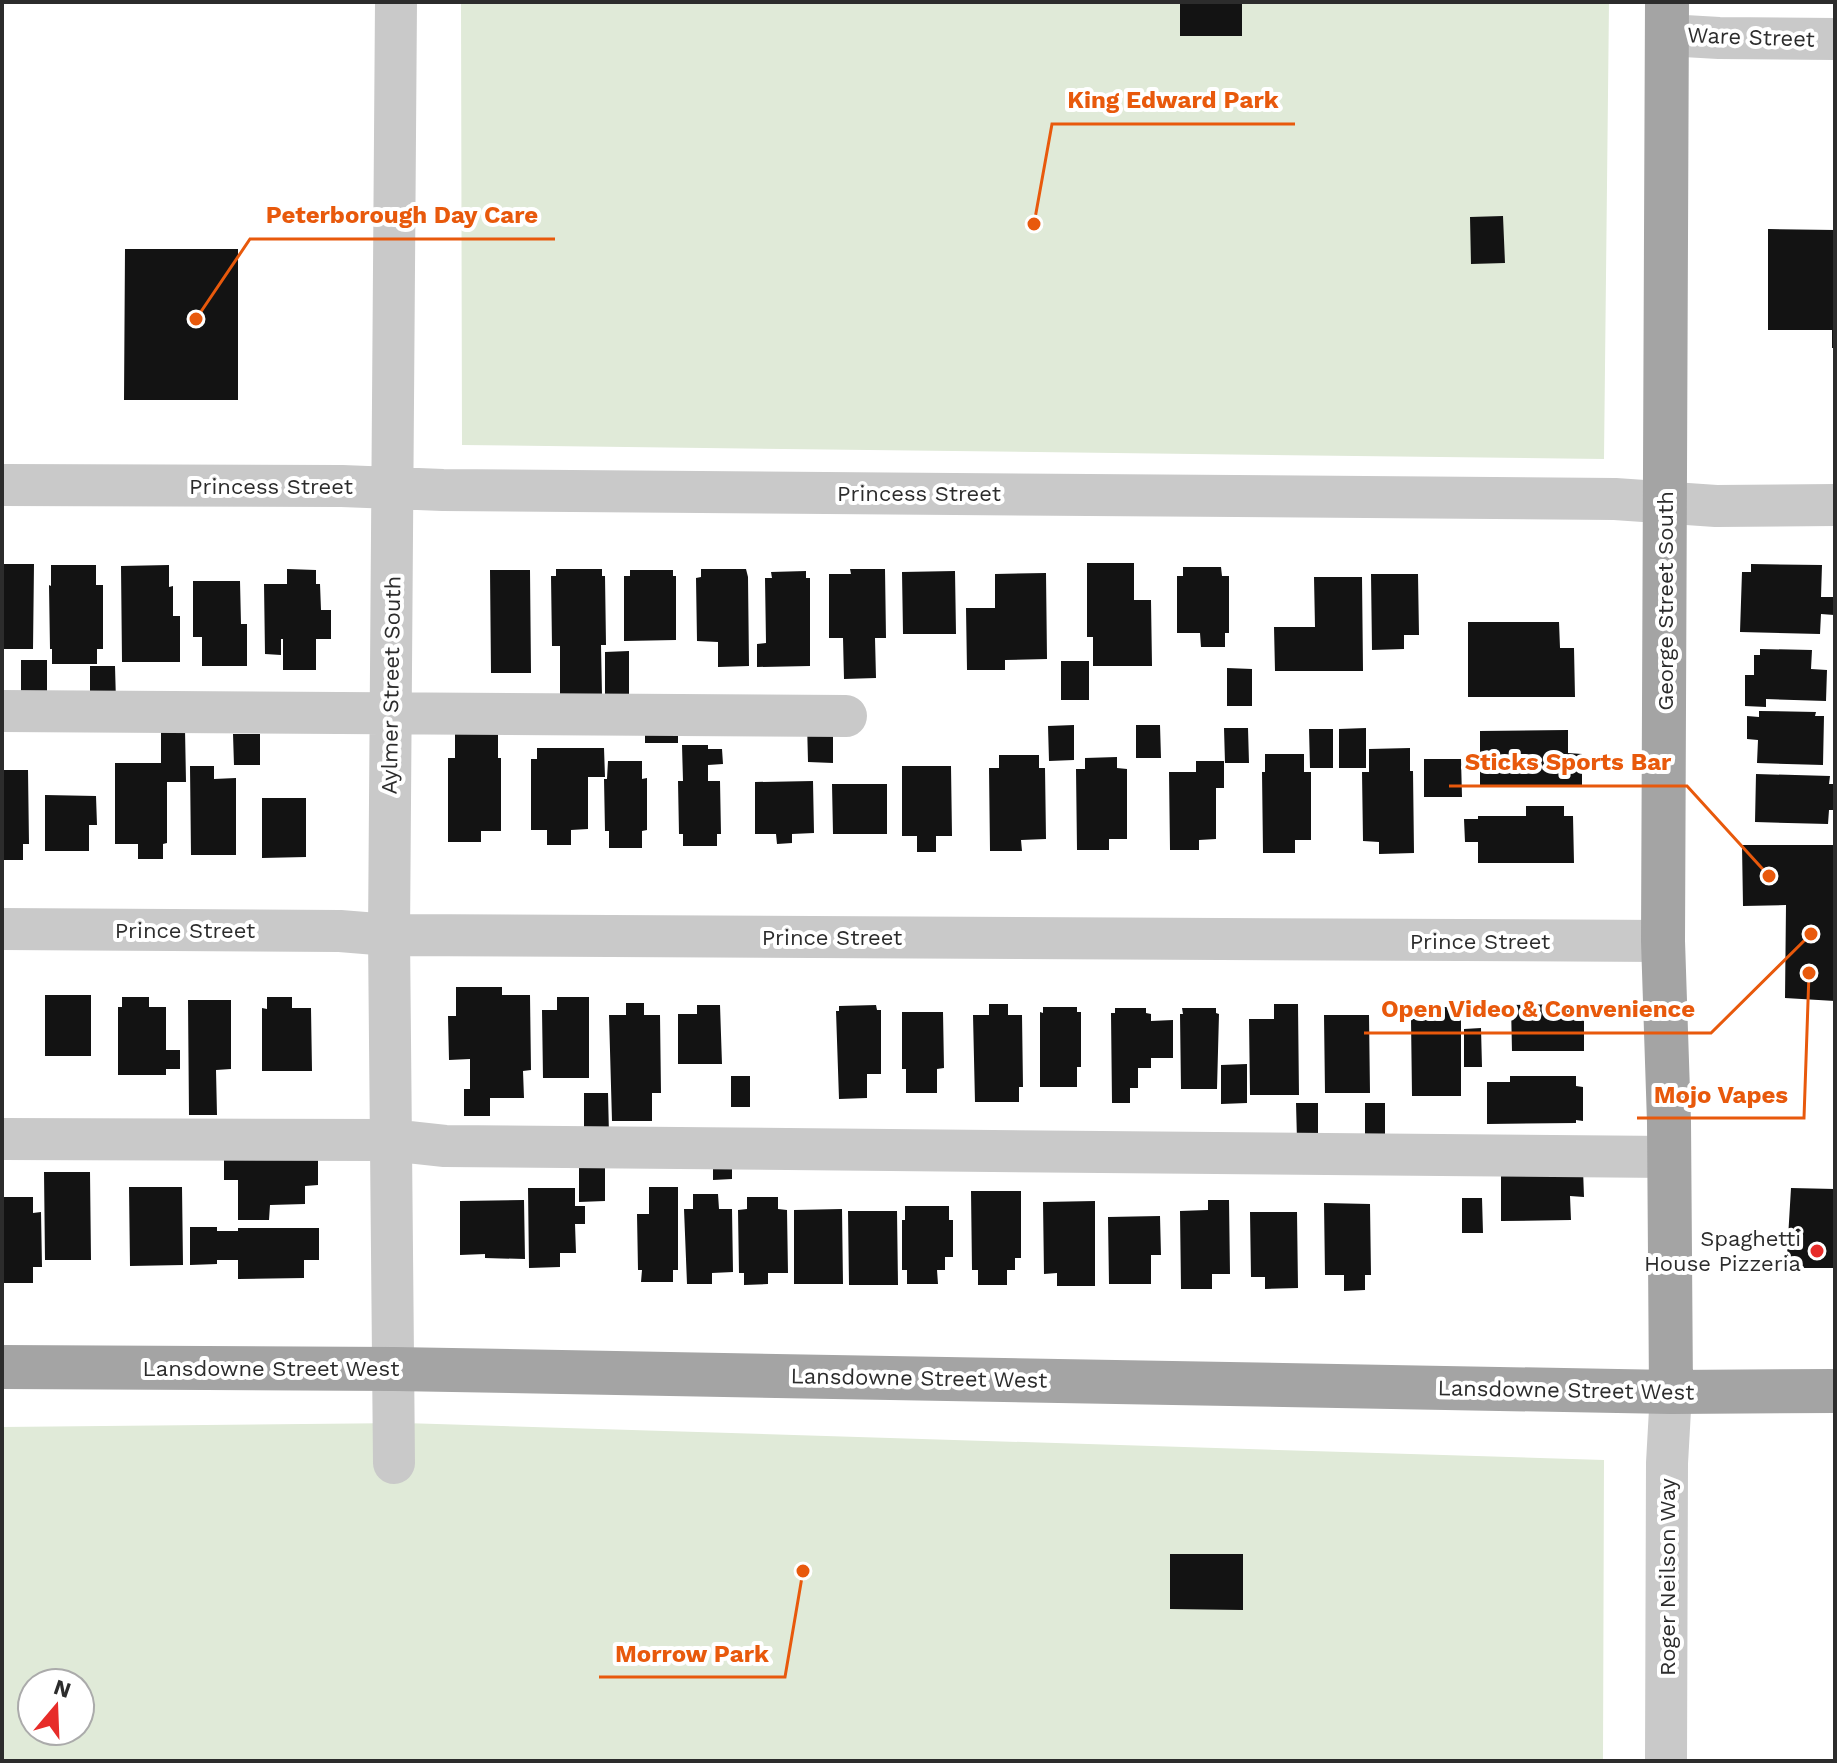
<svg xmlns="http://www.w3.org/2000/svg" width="1837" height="1763" viewBox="0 0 1837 1763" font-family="'Work Sans',sans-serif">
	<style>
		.green { fill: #e0ead8; fill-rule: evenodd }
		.building { fill: #131313 }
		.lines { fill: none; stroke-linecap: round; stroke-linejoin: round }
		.minor { stroke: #c9c9c9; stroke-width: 42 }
		.major { stroke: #a4a4a4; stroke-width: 44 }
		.poi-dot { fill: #e72c29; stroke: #fff; stroke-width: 3 }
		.labels { text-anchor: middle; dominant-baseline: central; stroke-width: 8; stroke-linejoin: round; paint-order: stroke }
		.street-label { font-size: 22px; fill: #2c2c2c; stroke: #fff }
		.poi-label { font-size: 22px; fill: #2c2c2c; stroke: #fff; text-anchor: end }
		.leader { fill: none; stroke: #e8590c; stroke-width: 3 }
		.callout-dot { fill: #e8590c; stroke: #fff; stroke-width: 3 }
		.callout-label { font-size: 24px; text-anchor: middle; font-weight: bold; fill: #e8590c; stroke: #fff; stroke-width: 8; stroke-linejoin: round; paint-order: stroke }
	</style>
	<rect width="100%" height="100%" fill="#fff"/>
	<path class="green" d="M461,2h1148l-5,457 -1142,-14z
		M404,1423l1200,37 -1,301h-1601v-334zM32,1683h48v48h-48z"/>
	<path class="building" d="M1180,2h62v34h-62z
		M1503,216l2,47 -34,1 -1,-47z
		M1768,229l67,1v118h-3v-18h-64z
		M125,249h113v151h-114z
		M1087,563h47v37h17l1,66h-59v-29h-6z
		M2,564h32l-1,85h-31z
		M1751,564l71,1 -1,32h13v18l-13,-1 -1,20 -80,-2 2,-60h9z
		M51,565h45v20h7v64h-6v15h-45v-15h-2l-1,-64 2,1z
		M169,565v22l4,-1v30h7v46h-58l-1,-96z
		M1183,567h38l1,9h7v57h-4v14h-24l-1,-14h-23v-57h6z
		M287,569l29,1v14h4l1,26h10v29h-15v31h-33v-31h-2v16l-16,-1 -1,-70h23z
		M556,569h46v7h3l1,69h-5l1,51h-42v-50h-8l-1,-70h5z
		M701,569h45l2,8 1,89 -31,1v-25l-21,-1 -1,-63 5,-1z
		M850,569h35l1,69h-11l1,40 -32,1 -1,-41h-14v-64h22z
		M490,570h40l1,103h-40z
		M630,570h43v6h3v64l-52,1v-65h6z
		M806,571v7h4v88l-53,1v-23l9,-1 -1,-65h7l-1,-6z
		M955,571l1,63h-53l-1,-62z
		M1046,573l1,86 -42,1v10h-38l-1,-62h29v-34z
		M1371,574h47l1,61h-15v14l-32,1z
		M1314,577h48l1,94h-88l-1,-44h41z
		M193,581h47l1,43h6v42h-45v-29h-9z
		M1468,622h91l1,26h14l1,49h-107z
		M1760,649l52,1 -1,19 16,1 -1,31 -60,-2v8l-21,-1v-31h9v-20h6z
		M629,651v44h-24v-43z
		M21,660h26v43h-26z
		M1061,661h28v39h-28z
		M90,666h25l1,36h-26z
		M1227,668l25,1v37h-25z
		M1759,711l57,1 -1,4h9l-1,49 -66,-2 1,-23 -11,-1v-23l12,1z
		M645,721h33v22h-33z
		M807,722h26v41l-25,-1z
		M1074,725v35l-25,1 -1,-35z
		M1136,725h24l1,33h-25z
		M1224,728h24l1,35h-24z
		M1366,728v40h-27v-39z
		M161,729h24l1,53h-19v61l-4,1v15h-25v-15h-23v-81h46z
		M455,729h43v29h3v73h-20v11h-33v-84h7z
		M1309,729h24v39h-23z
		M1568,730v23l14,1v32l-102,1v-56z
		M233,734h27v31h-26z
		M682,745h26v4h14l1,15 -15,1v16h12l1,53h-4v12h-34v-12h-4l-1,-53h5z
		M537,748h67l1,29h-17v52l-17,1v15h-24v-15h-16v-71h6z
		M1410,748v23h3l1,82 -35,1v-12l-16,-1 -1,-69h7v-23z
		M1265,754h39v18h7v68h-16v13h-32l-1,-81h3z
		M999,755h40v13h6l1,71 -25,1 1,11h-32l-1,-83h10z
		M1117,757v11l10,1v70h-18v11h-32l-1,-81h9v-11z
		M1424,759h37l1,38h-38z
		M608,761h34v18l5,-1v52l-5,1v17h-33v-17h-4l-1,-52h3z
		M1196,761h28v27h-8v51l-17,1v10h-29l-1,-78h27z
		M190,766h24v13l22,-1v77h-45z
		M902,766h49l1,70h-16v16h-19v-16h-15z
		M2,770h26l1,74h-6v16h-21z
		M1756,774l74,2 -1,8h6v26h-6l-1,14 -73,-2z
		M813,781l1,52 -22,1v9l-15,1 -1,-10h-21v-52z
		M832,784h55v50h-54z
		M45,795l51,1 1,29h-8v26h-44z
		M262,798h44v59l-44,1z
		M1526,806h38v10h9l1,47h-96v-21h-13l-1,-23h14v-3h48z
		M1742,845h93v156l-50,-3 1,-93 -43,1z
		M456,987h46v8h28l1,75 -8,1 1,27h-34v18h-26v-27h6v-30l-21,1 -1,-44h8z
		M45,995h46v61h-46z
		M122,997h27v10h17v43h14v19h-14v6h-48v-68h4z
		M267,997h25v11h19l1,63h-50v-63l5,1z
		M557,997h32v81h-46l-1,-68h15z
		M188,1000h43v69l-15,1 1,45h-28z
		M626,1003h18v12h16l1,78h-9v28h-40l-3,-106h17z
		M989,1004h19v11h14l1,72h-4v15h-44l-2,-87h16z
		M1274,1004h24l1,91h-49l-1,-76h25z
		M1578,1004v11l6,-1v37h-72l-1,-46z
		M697,1005h23l2,59h-44v-50h19z
		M876,1005l1,5h4v64h-14v24l-28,1 -3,-88h3v-5z
		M1043,1007h34v5h4v55h-4v20h-37v-75l3,1z
		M1435,1007h26v89h-49l-1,-77h24z
		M1115,1008h31v5l5,1v7l22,-1v38h-22v10h-13v20h-8v15h-18l-1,-90h4z
		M1182,1008h34v5l3,1 -2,75h-36l-1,-75h3z
		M902,1012h41l1,56 -7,1v24h-31v-24h-4z
		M1324,1015h45l1,78h-45z
		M1481,1028l1,39h-18v-38z
		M1247,1064v39l-26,1v-39z
		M731,1076h19v31h-19z
		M1510,1076h66v10l7,1v34l-7,-1v3l-89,1v-42h23z
		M584,1093h24l1,42h-25z
		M1296,1103h22v37h-21z
		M1365,1103h20v34h-20z
		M318,1154v31l-13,1v18l-35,1 -1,15h-31v-40h-14v-22z
		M605,1160v41l-26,1v-41z
		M732,1162v17l-19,1v-17z
		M1583,1169l1,28 -14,-1 1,24 -70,1v-51z
		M44,1172h46l1,88h-46z
		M129,1187h53l1,78 -53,1z
		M649,1187h29v83h-5v12h-32l1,-12h-4l-1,-56h12z
		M528,1188h47v18h10v18h-10l1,29h-16v14l-31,1z
		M1791,1188l44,1v79h-38l-10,-13z
		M971,1191h50v67h-6v12h-8v15h-29v-15h-6z
		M693,1194h25l1,15h13l1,63 -21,1v11h-25l-3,-75h9z
		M2,1197h31v16l8,-1 1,55h-9v16h-31z
		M747,1197h31v12l9,1 1,63h-20v11l-24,1v-12h-5l-1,-63 9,-1z
		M1462,1198h20l1,35h-21z
		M524,1200l1,59 -40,-1v-4l-25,1v-54z
		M1208,1200h21l1,74h-18v15h-31l-1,-78 28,-1z
		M1095,1201v85h-38v-13l-13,1 -1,-72z
		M1324,1203l46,1 1,71h-6v15l-21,1v-16h-19z
		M905,1206h44v14h4v37h-8v13h-8l1,14h-31v-14h-5v-50h3z
		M842,1209l1,75h-49v-74z
		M848,1211h49l1,74h-49z
		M1250,1212h47l1,76 -33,1v-12h-14z
		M1160,1216l1,39h-10v29h-42l-1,-67z
		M190,1227h27v4h21v-3h81v32h-15v18l-66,1v-19h-21v4l-27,1z
		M1170,1554h73v56l-73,-1z"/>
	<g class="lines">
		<path class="minor" d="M1667,35l52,3 116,1
			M2,485l340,1 101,4 1172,9 101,7 119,-1
			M2,711l844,5
			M2,929l338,2 49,4 1274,6
			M2,1139l388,1 55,6 1224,11
			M394,1463l-5,-528 7,-933
			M1666,1761l1,-298 4,-71"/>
		<path class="major" d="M1667,2l-4,939 6,181 2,270
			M2,1367l392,2 1277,23 164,-1"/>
	</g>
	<circle class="poi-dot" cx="1817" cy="1251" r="8"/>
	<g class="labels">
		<g class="street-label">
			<text transform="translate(1751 37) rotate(2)">Ware Street</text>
			<text x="271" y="486">Princess Street</text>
			<text x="919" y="493">Princess Street</text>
			<text transform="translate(1665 601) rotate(-90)">George Street South</text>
			<text transform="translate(391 685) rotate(-89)">Aylmer Street South</text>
			<text x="185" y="930">Prince Street</text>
			<text x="832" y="937">Prince Street</text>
			<text x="1480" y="941">Prince Street</text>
			<text x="271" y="1368">Lansdowne Street West</text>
			<text transform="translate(919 1378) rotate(1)">Lansdowne Street West</text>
			<text transform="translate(1566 1390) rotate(1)">Lansdowne Street West</text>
			<text transform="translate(1667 1577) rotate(-90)">Roger Neilson Way</text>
		</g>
		<g class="poi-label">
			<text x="1801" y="1238">Spaghetti<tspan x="1801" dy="25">House Pizzeria</tspan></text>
		</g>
	</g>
	<path class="leader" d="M1034 224L1052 124H1295M196 319L250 239H555M1769 876L1687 786H1449M1811 934L1711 1033H1364M1809 973L1804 1118H1637M803 1571L785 1677H599"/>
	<g class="callout-dot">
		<circle cx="1034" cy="224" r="8"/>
		<circle cx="196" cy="319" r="8"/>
		<circle cx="1769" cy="876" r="8"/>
		<circle cx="1811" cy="934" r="8"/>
		<circle cx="1809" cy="973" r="8"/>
		<circle cx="803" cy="1571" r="8"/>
	</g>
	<g class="callout-label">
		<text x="1173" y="108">King Edward Park</text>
		<text x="402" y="223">Peterborough Day Care</text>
		<text x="1568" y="770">Sticks Sports Bar</text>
		<text x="1538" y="1017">Open Video &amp; Convenience</text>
		<text x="1721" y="1103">Mojo Vapes</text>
		<text x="692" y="1662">Morrow Park</text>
	</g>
	<rect width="1837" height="1763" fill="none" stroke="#2c2c2c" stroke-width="8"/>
	<g transform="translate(56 1707) rotate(19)"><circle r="38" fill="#ffffff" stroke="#ababab" stroke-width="2"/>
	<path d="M0-6L14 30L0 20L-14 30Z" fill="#e72c29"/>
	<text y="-12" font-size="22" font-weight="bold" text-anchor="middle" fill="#2c2c2c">N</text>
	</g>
</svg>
